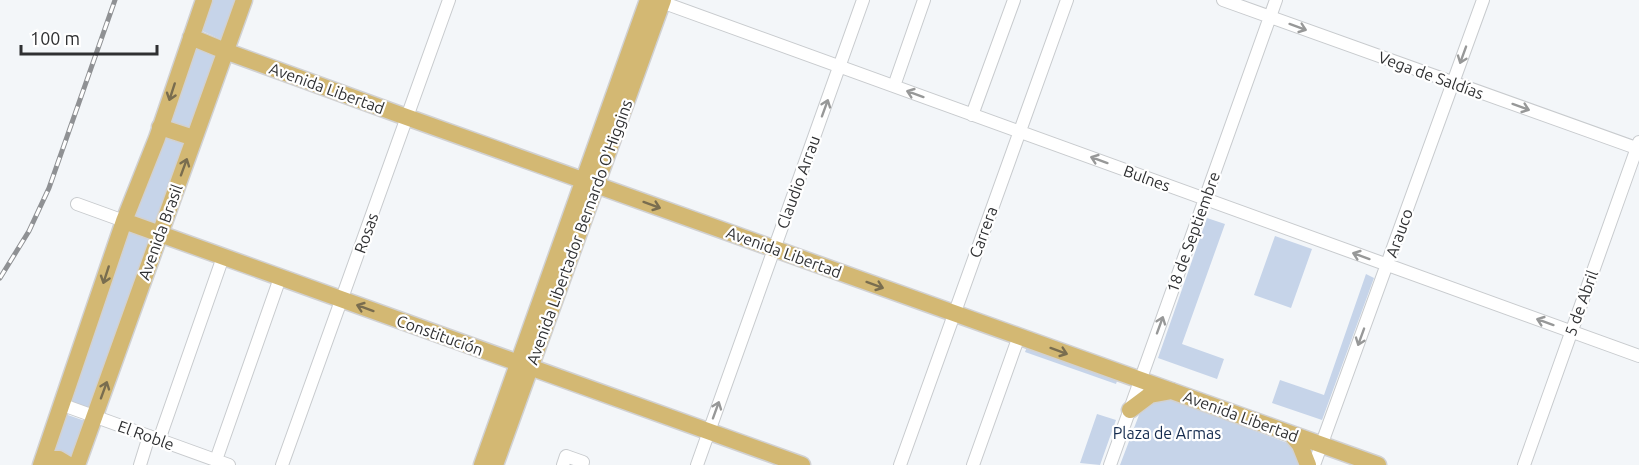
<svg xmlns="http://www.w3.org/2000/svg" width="1639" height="465" viewBox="0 0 1639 465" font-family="Ubuntu,sans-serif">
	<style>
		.green { fill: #c6d4e9 }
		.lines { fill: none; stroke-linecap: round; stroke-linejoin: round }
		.minor-casing { stroke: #c8cbce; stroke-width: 14 }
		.major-casing { stroke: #d1d1d2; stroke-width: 19 }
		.minor { stroke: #fff; stroke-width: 12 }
		.major { stroke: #d3b873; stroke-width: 16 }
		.rail-casing { stroke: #8f9194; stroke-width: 5 }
		.rail { stroke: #fff; stroke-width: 3; stroke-dasharray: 9; stroke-linecap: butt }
		.oneway { stroke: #979898 }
		.oneway2 { stroke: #796d4f }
		.labels { text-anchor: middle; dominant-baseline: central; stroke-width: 4.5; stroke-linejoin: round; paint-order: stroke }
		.street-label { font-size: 16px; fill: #2f3032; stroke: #fff }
		.park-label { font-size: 16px; fill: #152c4f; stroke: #fff }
	</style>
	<rect width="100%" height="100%" fill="#f3f6f9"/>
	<path class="green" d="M210,0h29l-15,41 -24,-11z
		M194,47l25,9 -64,167 -23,-7z
		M1207,218l18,6 -43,120 42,15 -7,20 -59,-21z
		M128,229l25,9 -61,173 -23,-8z
		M1275,236l37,13 -21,59 -37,-13z
		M1366,274l8,4 -52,142 -50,-17 8,-23 44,15z
		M1027,347l91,31 -2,6 -91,-32z
		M1165,397l125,47 12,21h-182l22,-58z
		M65,414l23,8 -15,43h-26z
		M1097,414l19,6 -16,45 -20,-2z"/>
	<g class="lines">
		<g class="minor-casing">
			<path id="minor" d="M656,0l983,356
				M1223,0l416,149
				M894,86l30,-86
				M972,115l42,-115
				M77,204l47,17
				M63,405l166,60
				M159,440l64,-183
				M216,460l64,-182
				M140,465l9,-29
				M282,465l167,-465
				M563,465l3,-9 17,6 -1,3
				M697,465l166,-465
				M900,465l167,-465
				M973,465l46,-129
				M1110,465l166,-465
				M1314,465l169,-465
				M1524,465l115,-323"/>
		</g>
		<g class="major-casing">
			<path id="major" d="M191,37l34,14 173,63 980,351
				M160,127l34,11
				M124,221l678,244
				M1130,410l20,-15 22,-4
				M1291,434l9,11 8,20
				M43,459h16l10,6
				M41,465l83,-244 33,-83 47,-138
				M77,465l167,-465
				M482,465l166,-465
				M495,465l168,-465"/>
		</g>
		<use href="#minor" class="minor"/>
		<use href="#major" class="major"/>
		<g class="rail-casing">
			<path id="rail" d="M0,278l29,-47 20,-43 66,-188"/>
		</g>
		<use href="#rail" class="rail"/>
	</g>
	<defs><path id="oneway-shaft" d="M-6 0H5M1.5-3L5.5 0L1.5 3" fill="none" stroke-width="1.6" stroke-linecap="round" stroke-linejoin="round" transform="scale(1.5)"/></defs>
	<g class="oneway">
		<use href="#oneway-shaft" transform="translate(1298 27) rotate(20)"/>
		<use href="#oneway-shaft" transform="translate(1463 55) rotate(110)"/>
		<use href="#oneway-shaft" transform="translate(915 94) rotate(-160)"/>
		<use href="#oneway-shaft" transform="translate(1521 107) rotate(20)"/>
		<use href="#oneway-shaft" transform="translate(825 108) rotate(-70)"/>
		<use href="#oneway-shaft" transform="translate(1099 160) rotate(-160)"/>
		<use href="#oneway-shaft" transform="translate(1361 256) rotate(-160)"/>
		<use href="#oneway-shaft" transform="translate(1545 322) rotate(-160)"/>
		<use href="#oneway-shaft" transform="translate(1160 325) rotate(-70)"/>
		<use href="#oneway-shaft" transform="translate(1361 337) rotate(110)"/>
		<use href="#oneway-shaft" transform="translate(716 410) rotate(-70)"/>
	</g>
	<g class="oneway2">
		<use href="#oneway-shaft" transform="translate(172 92) rotate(108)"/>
		<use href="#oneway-shaft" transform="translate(184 167) rotate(-70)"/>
		<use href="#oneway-shaft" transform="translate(652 205) rotate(20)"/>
		<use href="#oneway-shaft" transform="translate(106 275) rotate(108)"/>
		<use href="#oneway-shaft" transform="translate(875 285) rotate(20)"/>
		<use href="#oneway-shaft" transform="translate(365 308) rotate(-160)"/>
		<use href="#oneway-shaft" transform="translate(1059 351) rotate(20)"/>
		<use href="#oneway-shaft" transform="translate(104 390) rotate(-70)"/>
	</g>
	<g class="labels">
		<g class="street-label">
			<text transform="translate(1431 75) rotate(20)">Vega de Saldías</text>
			<text transform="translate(327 88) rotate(20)">Avenida Libertad</text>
			<text transform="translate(1147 178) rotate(20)">Bulnes</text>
			<text transform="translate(798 182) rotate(-70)">Claudio Arrau</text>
			<text transform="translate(160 232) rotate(-70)">Avenida Brasil</text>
			<text transform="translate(579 232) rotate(-70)">Avenida Libertador Bernardo O'Higgins</text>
			<text transform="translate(983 232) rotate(-70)">Carrera</text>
			<text transform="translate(1193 232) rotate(-70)">18 de Septiembre</text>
			<text transform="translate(366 233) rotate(-70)">Rosas</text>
			<text transform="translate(1399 233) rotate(-70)">Arauco</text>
			<text transform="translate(784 252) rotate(20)">Avenida Libertad</text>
			<text transform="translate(1581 303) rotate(-70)">5 de Abril</text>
			<text transform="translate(440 335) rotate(20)">Constitución</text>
			<text transform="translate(1241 416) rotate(20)">Avenida Libertad</text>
			<text transform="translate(146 435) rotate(20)">El Roble</text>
		</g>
		<g class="park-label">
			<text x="1167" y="433">Plaza de Armas</text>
		</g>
	</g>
	<path d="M21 45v9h136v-9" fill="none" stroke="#2f3032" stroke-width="3"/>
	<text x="30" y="45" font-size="18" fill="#2f3032" stroke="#ffffff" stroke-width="4.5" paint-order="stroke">100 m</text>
</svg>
